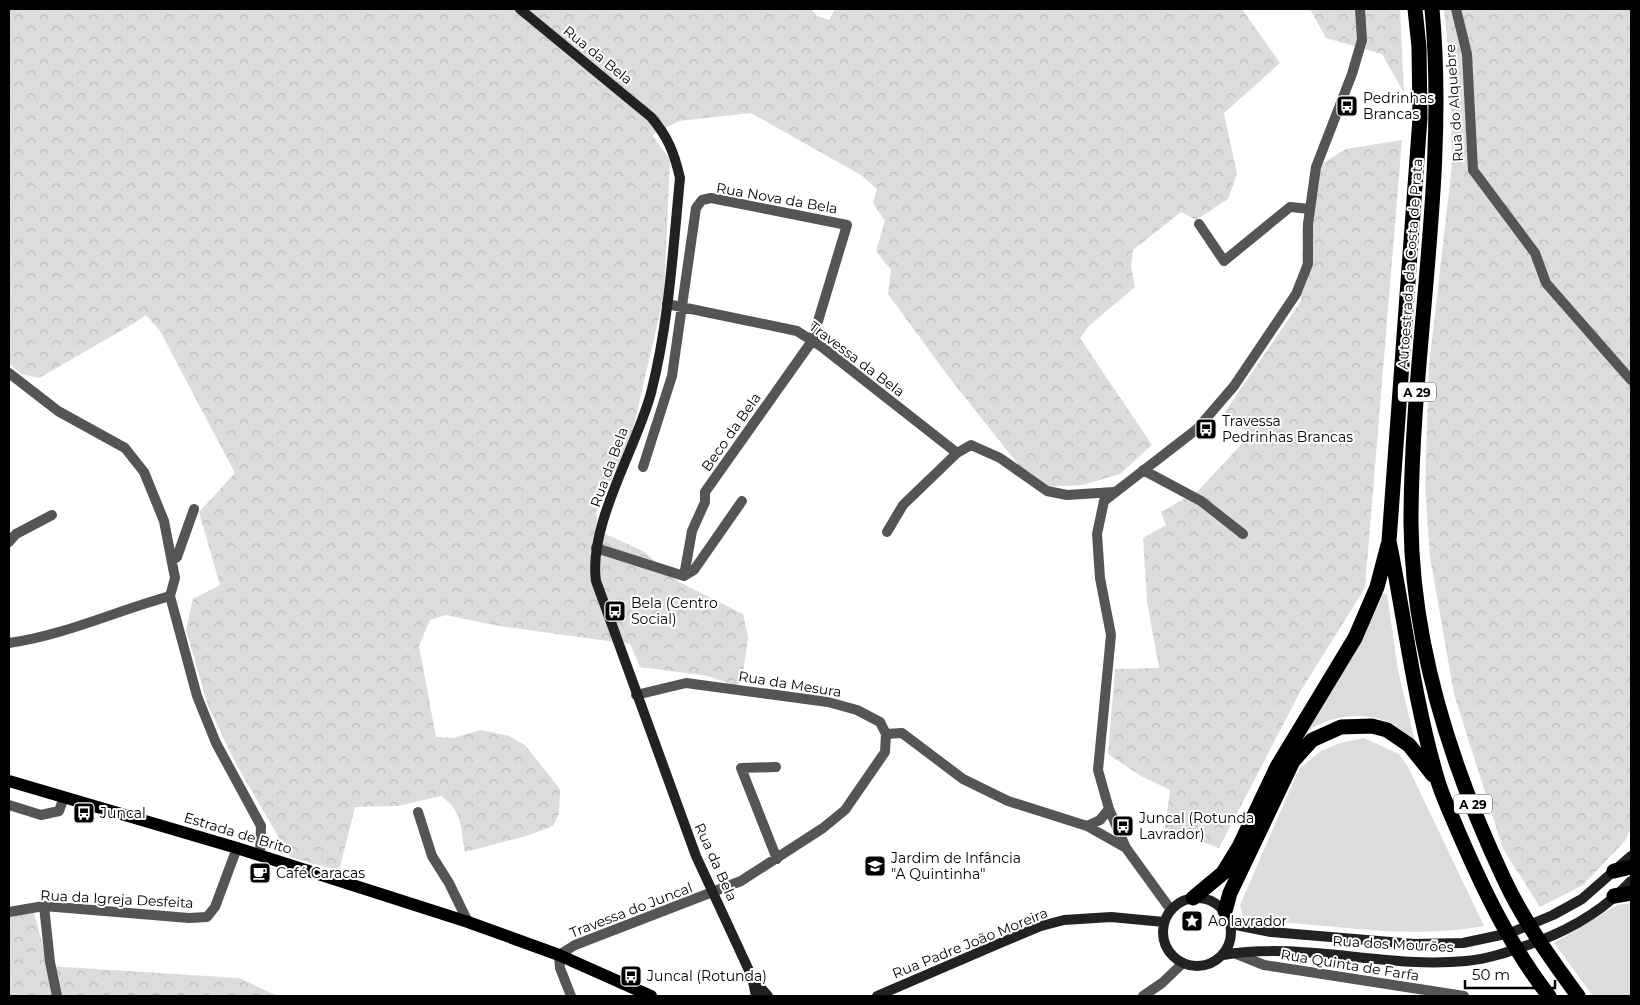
<svg xmlns="http://www.w3.org/2000/svg" width="1640" height="1005" viewBox="0 0 1640 1005" font-family="Montserrat,sans-serif">
	<style>
		.green { fill: #dcdcdc }
		.forest { fill: url(#forest-crowns) }
		.lines { fill: none; stroke-linecap: round; stroke-linejoin: round }
		.street { stroke: #555; stroke-width: 10 }
		.secondary { stroke: #222; stroke-width: 10 }
		.primary { stroke: #000; stroke-width: 12 }
		.highway { stroke: #000; stroke-width: 15 }
		.labels { text-anchor: middle; dominant-baseline: central; stroke-width: 4; stroke-linejoin: round; paint-order: stroke }
		.shield { fill: #fff; stroke: #4c4c4c; stroke-width: 1 }
		.shield-label { font-size: 12px; font-weight: bold; fill: #000 }
		.street-label { font-size: 14px; fill: #000; stroke: #fff }
		.poi-label { font-size: 14px; fill: #000; stroke: #fff; text-anchor: start }
	</style>
	<defs>
		<pattern id="forest-crowns" width="20" height="18" patternUnits="userSpaceOnUse" patternTransform="scale(1.25)"><rect width="20" height="18" fill="#dcdcdc"/><path d="M2 6a3 3 0 1 1 6 0M12 15a3 3 0 1 1 6 0" fill="none" stroke="#bbb"/></pattern>
	</defs>
	<rect width="100%" height="100%" fill="#fff"/>
	<path class="green" d="M1380,594h7l11,76 17,72c-10,-9 -20,-18 -32,-22 -21,-8 -53,-4 -72,9 -7,5 -13,13 -19,20l65,-100z
		M1364,738l35,16 9,13 76,159c-50,9 -99,6 -149,1 -31,-3 -62,-5 -92,-11l-3,-11 59,-136 22,-18 19,-8z
		M1631,903v93h-38l-39,-53 63,-38z"/>
	<path class="forest" d="M9,9h802l6,7 12,4 6,-11h407l38,54 -56,50 13,61 -9,25 -32,21 -15,-8 -48,38 -2,15 4,22 -46,39 -9,12 72,107 -32,29 -37,11 -39,2 -23,-19 -73,-92 -60,-82 3,-24 -15,-19 9,-30 -12,-18 4,-14 -16,-14 -110,-62 -72,8 -27,14 18,25 -6,135 -33,143 -35,74 3,19 44,20 36,31 64,32 5,23 -6,43 -6,6 -28,-10 -68,-9 -10,-23 -131,-18 -53,-11 -16,5 -11,26 17,91 17,1 28,-8 28,6 16,9 35,44 -1,25 -6,12 -27,10 -61,16c-5,-25 -1,-39 -24,-56l-43,10 -43,1 -16,64 -49,-14 -55,-95 -27,-56 -22,-76 7,-31 27,-14 -21,-73 36,-39 -75,-142 -14,-16 -15,10 -92,53 -18,-4 -12,-11z
		M1310,9h90l4,84 -22,-39 -56,-16z
		M1444,9h187v819l-6,13 -42,44 -43,22 -37,-58 -49,-155 -24,-137 -5,-71 4,-120 23,-201 -2,-100z
		M1402,140l-37,448 -65,104 -81,156 -54,-20 5,-38 -29,-14 -33,-22 7,-85 44,-1 -12,-67 -4,-63 23,-13 -5,-13 37,-21 52,-56 -26,-22 77,-112 1,-69 6,-42 9,-23 29,-18z
		M34,912l14,54 191,12 39,18h-269v-79z"/>
	<g class="lines">
		<path class="street" d="M1456,9l11,45 6,116 62,83 11,30 85,97
			M1199,224l25,37 66,-54 20,2
			M667,304l130,27 25,16 135,106
			M9,373l49,38 67,37 19,24 20,49 11,57 -5,18 27,100 19,47 45,83 -1,29
			M643,467l29,-91 24,-168 6,-8 9,-2 136,27 -35,116 -107,151v10l-13,29 -8,45
			M1143,470l58,31 42,33
			M887,532l16,-27 54,-52 14,-8 29,13 47,33 20,4 47,-3
			M9,542l7,-8 36,-19
			M596,548l88,28
			M173,560l4,-3 17,-48
			M684,576l10,-6 48,-69
			M9,643c56,-8 107,-32 161,-47
			M886,734l16,-1 61,46 45,22 79,25 39,22
			M776,767l-35,1 36,91
			M9,805l32,10 18,-4 5,-14
			M418,812l14,44 17,27 19,39
			M1087,826l13,-6 9,-11
			M44,906l6,56 7,34
			M1171,910l-45,-62 -17,-39 -11,-39 13,-135 -11,-57 -3,-44 7,-33 93,-72 37,-43 62,-92 12,-30v-40l8,-57 36,-93 10,-34 -2,-31
			M9,912l35,-6 145,12 18,-1 8,-10 22,-59
			M1234,953l30,12 200,31
			M571,996l-11,-28 -1,-13 16,-10 166,-64 82,-53 22,-18 40,-58 1,-18 -6,-12 -23,-12 -29,-8 -142,-19 -50,12
			M1143,996l19,-13 21,-20"/>
		<path class="secondary" d="M520,9l131,108c17,20 23,35 29,61 -7,71 -11,145 -29,215 -15,56 -63,132 -55,188l100,275 56,121 4,19
			M1163 932a34 34 0 1 1 68 0a34 34 0 1 1-68 0Z
			M1231,924l40,8 143,12 49,-1 47,-10 43,-18 29,-16 49,-43
			M1223,955c80,-14 162,14 243,6 25,-2 50,-12 73,-20 34,-13 67,-33 92,-60
			M754,980l14,16
			M877,996l128,-55 36,-15 23,-6 47,-3 53,5"/>
		<path class="primary" d="M9,781l228,67 231,74 91,33 92,41"/>
		<path class="highway" d="M1415,9l4,38 1,71 -31,423c16,79 25,159 48,237 5,18 14,36 21,53 25,58 52,115 91,165
			M1432,9c16,171 -21,342 -21,514 1,122 41,246 93,356 19,41 47,80 74,117
			M1614,871l17,-4
			M1614,896l17,-3
			M1193,898l30,-25 16,-26 38,-80 78,-129 22,-51 11,-42
			M1225,911l5,-18 63,-132 19,-21 29,-13 31,-1 15,4 22,15 24,30"/>
	</g>
	<defs>
		<g id="bus-square" transform="scale(1.125)"><rect x="-9" y="-9" width="18" height="18" rx="4" fill="#000" stroke="#fff"/><path d="M-5-6H5V4H4V6H2V4H-2V6H-4V4H-5ZM-3.5-4V0h7V-4ZM-3.5 1.2v1.5H-2V1.2ZM2 1.2v1.5H3.5V1.2Z" fill="#fff"/></g>
		<g id="school-square" transform="scale(1.125)"><rect x="-9" y="-9" width="18" height="18" rx="4" fill="#000" stroke="#fff"/><path d="M0-5L7-2L0 1L-7-2ZM-4 1L0 2.5L4 1V4Q0 6-4 4Z" fill="#fff"/></g>
		<g id="cafe-square" transform="scale(1.125)"><rect x="-9" y="-9" width="18" height="18" rx="4" fill="#000" stroke="#fff"/><path d="M-5.5-4.5H6V0H3Q3 3.5 0 3.5H-2.5Q-5.5 3.5-5.5 0ZM3-3.2v2h1.7v-2ZM-6 4.5H4V6H-6Z" fill="#fff"/></g>
		<g id="sight-square" transform="scale(1.125)"><rect x="-9" y="-9" width="18" height="18" rx="4" fill="#000" stroke="#fff"/><path d="M0-6L1.8-2.2L6-1.7L2.9 1.2L3.7 5.4L0 3.3L-3.7 5.4L-2.9 1.2L-6-1.7L-1.8-2.2Z" fill="#fff"/></g>
	</defs>
	<g fill-rule="evenodd">
		<use href="#bus-square" x="1347" y="106"/>
		<use href="#bus-square" x="1206" y="429"/>
		<use href="#bus-square" x="615" y="611"/>
		<use href="#bus-square" x="84" y="813"/>
		<use href="#bus-square" x="1123" y="826"/>
		<use href="#school-square" x="875" y="866"/>
		<use href="#cafe-square" x="260" y="873"/>
		<use href="#sight-square" x="1192" y="921"/>
		<use href="#bus-square" x="631" y="976"/>
	</g>
	<g class="labels">
		<g class="shield">
			<rect x="1398" y="382.5" width="38" height="19" rx="4"/>
			<rect x="1454" y="794.5" width="38" height="19" rx="4"/>
		</g>
		<g class="shield-label">
			<text x="1417" y="392">A 29</text>
			<text x="1473" y="804">A 29</text>
		</g>
		<g class="street-label">
			<text transform="translate(598 55) rotate(39)">Rua da Bela</text>
			<text transform="translate(1454 103) rotate(-94)">Rua do Alquebre</text>
			<text transform="translate(777 198) rotate(10)">Rua Nova da Bela</text>
			<text transform="translate(1410 264) rotate(-86)">Autoestrada da Costa de Prata</text>
			<text transform="translate(857 359) rotate(37)">Travessa da Bela</text>
			<text transform="translate(731 432) rotate(-55)">Beco da Bela</text>
			<text transform="translate(609 467) rotate(-70)">Rua da Bela</text>
			<text transform="translate(790 684) rotate(9)">Rua da Mesura</text>
			<text transform="translate(238 833) rotate(17)">Estrada de Brito</text>
			<text transform="translate(716 862) rotate(66)">Rua da Bela</text>
			<text transform="translate(117 899) rotate(3)">Rua da Igreja Desfeita</text>
			<text transform="translate(631 910) rotate(-21)">Travessa do Juncal</text>
			<text transform="translate(970 943) rotate(-22)">Rua Padre João Moreira</text>
			<text transform="translate(1393 944) rotate(3)">Rua dos Mourões</text>
			<text transform="translate(1350 965) rotate(9)">Rua Quinta de Farfa</text>
		</g>
		<g class="poi-label">
			<text x="1363" y="98">Pedrinhas<tspan x="1363" dy="16">Brancas</tspan></text>
			<text x="1222" y="421">Travessa<tspan x="1222" dy="16">Pedrinhas Brancas</tspan></text>
			<text x="631" y="603">Bela (Centro<tspan x="631" dy="16">Social)</tspan></text>
			<text x="100" y="813">Juncal</text>
			<text x="1139" y="818">Juncal (Rotunda<tspan x="1139" dy="16">Lavrador)</tspan></text>
			<text x="891" y="858">Jardim de Infância<tspan x="891" dy="16">"A Quintinha"</tspan></text>
			<text x="276" y="873">Café Caracas</text>
			<text x="1208" y="921">Ao lavrador</text>
			<text x="647" y="976">Juncal (Rotunda)</text>
		</g>
	</g>
	<rect width="1640" height="1005" fill="none" stroke="#000000" stroke-width="20"/>
	<path d="M1465 980v8h90v-8" fill="none" stroke="#000000" stroke-width="2.5"/>
	<text x="1472" y="980" font-size="15" fill="#000000" stroke="#ffffff" stroke-width="4" paint-order="stroke">50 m</text>
</svg>
